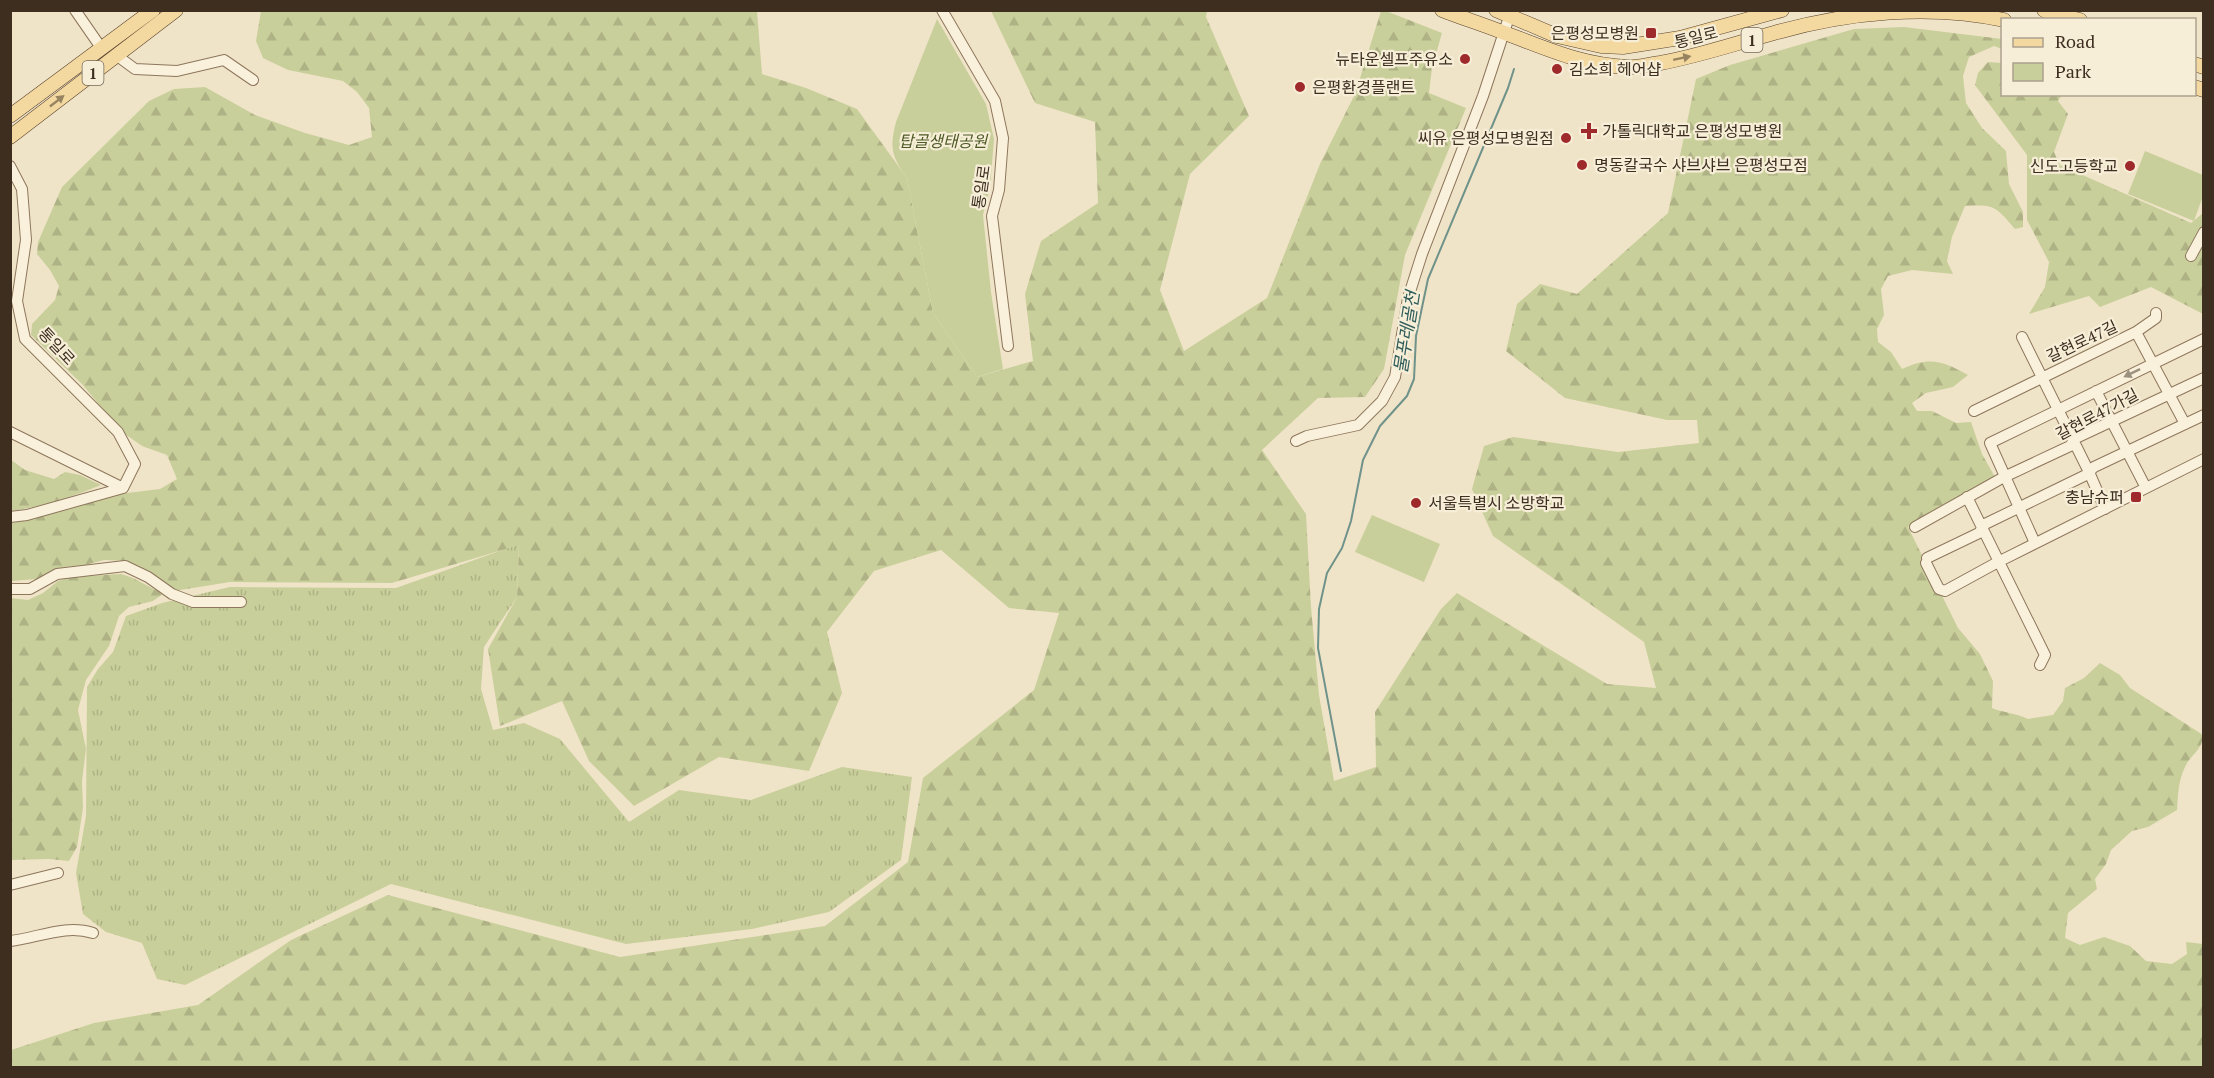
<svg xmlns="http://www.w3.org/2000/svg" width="2214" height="1078" viewBox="0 0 2214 1078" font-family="'PT Serif','Noto Sans KR',serif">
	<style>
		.grass { fill: url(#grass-tufts) }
		.forest { fill: url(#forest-firs) }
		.park { fill: #c9cf9b }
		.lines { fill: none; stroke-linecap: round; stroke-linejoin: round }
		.stream { stroke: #6f938a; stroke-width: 2 }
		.minor-casing { stroke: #8d765c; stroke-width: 12 }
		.major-casing { stroke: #5b4430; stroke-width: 15 }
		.minor { stroke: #faf1dc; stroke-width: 10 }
		.major { stroke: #f3d9a0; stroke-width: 14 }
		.oneway { fill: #988460 }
		.oneway2 { fill: #9c907e }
		.poi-dot { fill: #9e2a2b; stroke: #f7eed8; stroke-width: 2 }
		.labels { text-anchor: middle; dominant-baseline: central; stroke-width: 4.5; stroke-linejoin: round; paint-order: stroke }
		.shield { fill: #f7eed8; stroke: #756857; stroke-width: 1.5 }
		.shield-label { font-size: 15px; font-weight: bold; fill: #3d2e20 }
		.poi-label { font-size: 16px; fill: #3d2e20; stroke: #f7eed8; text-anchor: end }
		.street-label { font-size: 16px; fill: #3d2e20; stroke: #f7eed8 }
		.park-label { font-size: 16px; font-style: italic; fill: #4d5a26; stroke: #f7eed8 }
		.water-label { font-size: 18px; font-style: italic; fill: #2f5d5a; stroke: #f7eed8 }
	</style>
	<defs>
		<pattern id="grass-tufts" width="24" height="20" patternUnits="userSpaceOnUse" patternTransform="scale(1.5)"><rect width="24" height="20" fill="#c9cf9b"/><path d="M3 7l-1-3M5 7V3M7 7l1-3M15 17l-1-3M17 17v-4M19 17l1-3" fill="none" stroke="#aeb285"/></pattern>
		<pattern id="forest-firs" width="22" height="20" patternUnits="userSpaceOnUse" patternTransform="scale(1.5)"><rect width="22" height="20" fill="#c9cf9b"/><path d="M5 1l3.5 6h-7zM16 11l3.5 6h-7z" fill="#aeb285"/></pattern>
	</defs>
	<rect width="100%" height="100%" fill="#f0e4c8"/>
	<path class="grass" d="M519,544l-2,53 -33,50 -3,42 12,41 31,-7 36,16 69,83 50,-32 72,10 91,-33 70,10 -11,83 -72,52 -77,17 -126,15 -235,-60 -206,101 -28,-6 -15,-36 -36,-11 -23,-18 -7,-41 10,-57 1,-129 11,-18 15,-17 13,-36 36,-13 68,-16 166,1z"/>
	<path class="forest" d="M261,11h496l5,63 44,14 51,21 50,69 26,135 44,64 56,-16 -8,-67 16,-53 57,-38 -3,-81 -60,-19 -44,-92h216l-1,6 43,99 -59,58 -30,116 24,61 83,-53 53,-134 35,-70 26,-83h5l56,22 -10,35 -3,25 37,15 -61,147 -21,114 -19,28 -47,1 -56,52 44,64 5,93 8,88 15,86 42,-14 -1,-55 66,-103 16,-16 150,91 49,4 -12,-46 -151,-106 -21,-47 12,-43 29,-9 105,15 81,-9 -2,-23h-30l-102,-22 -59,-47 11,-47 23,-20 37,10 91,-81 28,-134 34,-14 124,-36 50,-2 98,12v10l-8,-3 -25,11 -6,19 3,27 16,25 24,23 3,33 14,28v15l-8,2c-19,-22 -20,-25 -50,-23l-13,31 -5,24 6,13 -41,-4 -24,6 -7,13 3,26 -7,14 1,13 13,10 11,17c28,-13 41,-8 66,6l-15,12 -27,6 -14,10 5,8h15l24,12 15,-1 11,32 13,23 -87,50 50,101 22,26 13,27 -1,27c12,5 24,5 36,11l25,-4 10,-14 2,-13 19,-10 16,-15 20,12 10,13 73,47c0,15 -13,20 -18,32 -7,14 -7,29 -8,43l-29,17 -16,4 -21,19 -5,14 -11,15 2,10 -29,24 -3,25 15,7 24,-8 26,9 16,15 26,3 15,-10 -1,-12 17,2v123h-2192v-17l83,-27 104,-18 93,-65 97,-45 232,62 205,-31 83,-64 15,-84 111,-88 25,-77 -50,-5 -68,-58 -67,21 -47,61 15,61 -33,78 -90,-14 -85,49 -45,-45 -27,-60 -62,25 -12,-77 29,-52 2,-52 -127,38 -162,-1 -56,9 -10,-9 -37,-21 -23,-1 -19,5 -21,2 -27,12 -26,2v-58l108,-29 41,-5 17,-10 -10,-24 -25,-9 -20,-14 -40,-48 -51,-49 1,-11 23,-24 4,-14 -9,-16 -13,-16 1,-12 24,-55 87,-86 25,-12 31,-2 50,28 50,18 44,12 23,-8 -3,-29 -12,-16 -14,-11 -55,-11 -25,-12 -7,-17z
		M1988,62l14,1v31l60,1 -4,6 10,13 -14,38 6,13 131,58 12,-10v101l-52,-27 -51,20 -11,-11 -60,18 16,-27 4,-25 -22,-42v-65l-52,-70 3,-12z
		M10,459l15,11 29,9 11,-7 15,3 21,10c-29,12 -59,22 -90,26z
		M121,574l12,4 30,16 -10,7 -24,6 -10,9 -10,30 -23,34 -8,30 8,39 -4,32 1,27 -6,39 -8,14 -20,-2 -38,1 -1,-262 18,2 15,-7 15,-12 12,-4z"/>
	<path class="park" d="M937,19l49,85 8,35 -4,49 -7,27 8,77 12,77 -26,8 -44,-64 -26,-135c-15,-21 -18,-30 -11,-56z
		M2145,151l58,24v21l-9,25 -66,-27z
		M1372,515l68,29 -16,38 -69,-30z"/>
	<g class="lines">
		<path class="stream" d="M1341,771l-23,-123 1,-39 8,-36 15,-25 9,-27 12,-61 17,-34 27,-30 7,-17 2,-43 12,-57 80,-191 6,-19"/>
		<g class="minor-casing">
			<path id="minor" d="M75,10l27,39
				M942,10l53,91 8,37 -4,52 -7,26 16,130
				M116,55l19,14 42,2 47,-11 29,20
				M10,166l12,23 4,51 -9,61 8,38 93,93 17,32 -12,24 -96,27 -17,2
				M2191,256l13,-24
				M2136,332l49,92
				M2022,337l67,135 16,37
				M2096,391l50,97
				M1974,411l162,-79 20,-14v-5
				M10,432l113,56
				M1296,441l11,-5 51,-11 24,-24 13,-24 13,-79 14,-44 61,-158 28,-85
				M1967,497l78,158 -5,10
				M1915,527l89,-50 66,-31 6,-8 128,-60
				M2035,543l-45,-100 214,-104
				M1927,558l52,-25 6,-9 101,-49 8,-8 110,-52
				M1926,563l13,26 6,2 53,-29 206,-103
				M10,589h20l27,-15 68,-8 23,11 24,17 21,8h48
				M10,885l48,-12
				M10,941c28,-3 55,-17 83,-8"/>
		</g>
		<g class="major-casing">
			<path id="major" d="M1442,10c20,8 40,14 60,22 44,16 78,33 126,35 10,1 22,-3 32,-4 39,-7 76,-20 114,-30 74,-21 155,-29 230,-13
				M1496,10l61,26 44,10 22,1 57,-9 102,-28
				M2044,10l9,4 27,6
				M2194,64l10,3
				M2194,87l10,3
				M10,116l143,-106
				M10,137l166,-127"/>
		</g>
		<use href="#minor" class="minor"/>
		<use href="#major" class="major"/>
	</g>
	<defs><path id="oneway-solid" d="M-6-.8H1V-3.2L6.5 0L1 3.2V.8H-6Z" transform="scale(1.5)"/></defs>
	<g class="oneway">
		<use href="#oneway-solid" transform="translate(1682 58) rotate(-12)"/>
		<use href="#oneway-solid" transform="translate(57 101) rotate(-38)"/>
	</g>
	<use class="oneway2" href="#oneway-solid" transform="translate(2132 373) rotate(154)"/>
	<g class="poi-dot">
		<rect x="1645" y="27" width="12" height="12" rx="3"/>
		<circle cx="1465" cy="59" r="6"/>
		<circle cx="1557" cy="69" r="6"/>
		<circle cx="1300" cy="87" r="6"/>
		<path d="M1586 122h6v6h6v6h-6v6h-6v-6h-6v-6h6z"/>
		<circle cx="1566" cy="138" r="6"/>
		<circle cx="1582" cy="165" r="6"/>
		<circle cx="2130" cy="166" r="6"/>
		<rect x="2130" y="491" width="12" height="12" rx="3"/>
		<circle cx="1416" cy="503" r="6"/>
	</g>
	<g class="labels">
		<g class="shield">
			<rect x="1741.5" y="28" width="21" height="24" rx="4.5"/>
			<rect x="82.5" y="61" width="21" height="24" rx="4.5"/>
		</g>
		<g class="shield-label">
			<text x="1752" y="40">1</text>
			<text x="93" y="73">1</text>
		</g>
		<g class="poi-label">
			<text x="1639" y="33">은평성모병원</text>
			<text x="1453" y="59">뉴타운셀프주유소</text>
			<text x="1569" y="69" text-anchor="start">김소희 헤어샵</text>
			<text x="1312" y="87" text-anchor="start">은평환경플랜트</text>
			<text x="1602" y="131" text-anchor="start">가톨릭대학교 은평성모병원</text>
			<text x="1554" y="138">씨유 은평성모병원점</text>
			<text x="1594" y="165" text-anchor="start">명동칼국수 샤브샤브 은평성모점</text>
			<text x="2118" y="166">신도고등학교</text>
			<text x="2124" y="497">충남슈퍼</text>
			<text x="1428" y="503" text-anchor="start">서울특별시 소방학교</text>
		</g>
		<g class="street-label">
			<text transform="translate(1696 37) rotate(-14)">통일로</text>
			<text transform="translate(981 187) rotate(-82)">통일로</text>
			<text transform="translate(2082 341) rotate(-25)">갈현로47길</text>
			<text transform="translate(57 346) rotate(47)">통일로</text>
			<text transform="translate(2097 414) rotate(-28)">갈현로47가길</text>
		</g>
		<g class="park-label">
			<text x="943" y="141">탑골생태공원</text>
		</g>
		<g class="water-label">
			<text transform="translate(1406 332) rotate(-81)">물푸레골천</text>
		</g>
	</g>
	<rect width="2214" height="1078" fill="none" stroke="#3d2e20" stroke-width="24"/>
	<rect x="2001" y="18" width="195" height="78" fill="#f7eed8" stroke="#ada18e" stroke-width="1.5"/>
	<rect x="2013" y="38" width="30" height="9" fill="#f3d9a0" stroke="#ada18e" stroke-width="1.5"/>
	<text x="2055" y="48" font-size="18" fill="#3d2e20">Road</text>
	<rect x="2013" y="63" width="30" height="18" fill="#c9cf9b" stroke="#ada18e" stroke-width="1.5"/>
	<text x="2055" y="78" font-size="18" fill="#3d2e20">Park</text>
</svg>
